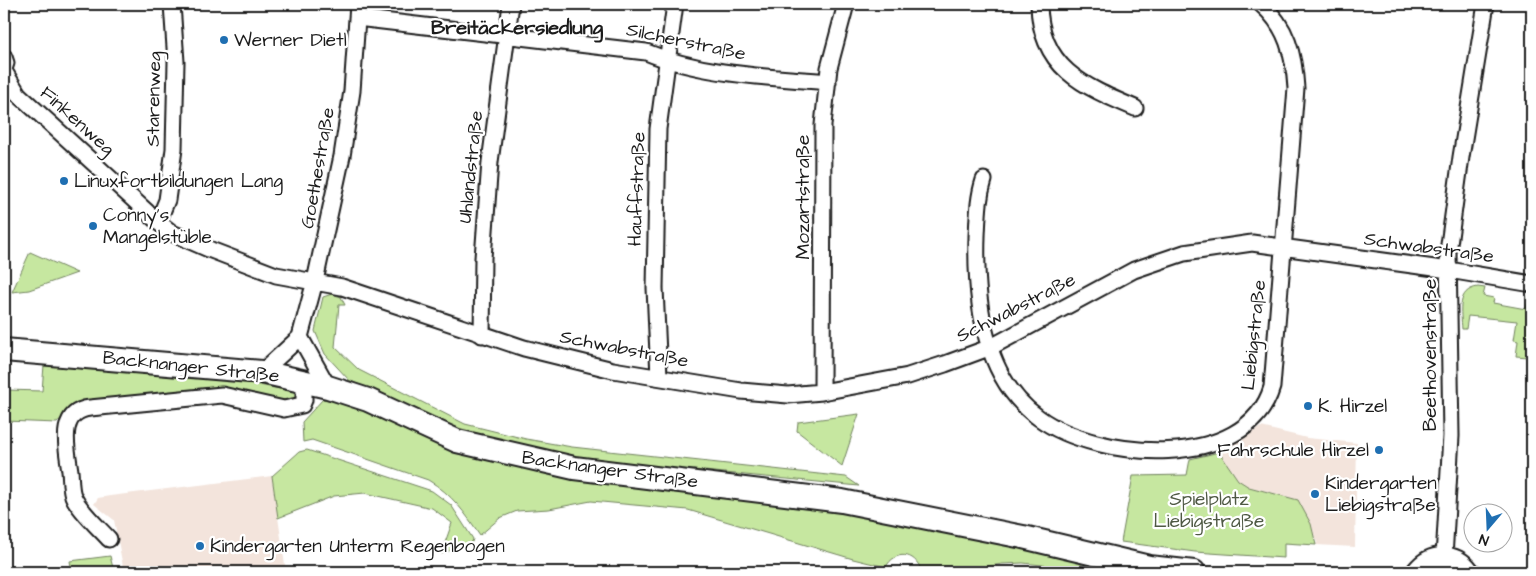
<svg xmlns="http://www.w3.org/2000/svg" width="1536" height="576" viewBox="0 0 1536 576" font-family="'Architects Daughter',sans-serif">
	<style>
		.built { fill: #f3e4dc }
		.green { fill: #c6e7a0; stroke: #71825e }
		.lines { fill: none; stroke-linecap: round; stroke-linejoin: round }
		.street-casing { stroke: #1c1c1c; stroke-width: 19 }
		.secondary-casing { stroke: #1c1c1c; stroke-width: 26 }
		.street { stroke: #fff; stroke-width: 15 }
		.secondary { stroke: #fff; stroke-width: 22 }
		.poi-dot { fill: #1f6fb2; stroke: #fff; stroke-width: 2 }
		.labels { text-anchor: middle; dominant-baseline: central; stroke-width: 4.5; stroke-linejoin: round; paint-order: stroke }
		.poi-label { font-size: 19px; fill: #1c1c1c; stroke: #fff; text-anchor: start }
		.street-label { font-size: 19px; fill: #1c1c1c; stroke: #fff }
		.park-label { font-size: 19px; fill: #4f5944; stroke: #fff }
		.neighbourhood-label { font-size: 20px; font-weight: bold; fill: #1c1c1c; stroke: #fff }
	</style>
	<rect width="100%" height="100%" fill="#fff"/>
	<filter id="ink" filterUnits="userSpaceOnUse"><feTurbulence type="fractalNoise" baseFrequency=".02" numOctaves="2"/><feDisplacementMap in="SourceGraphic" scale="10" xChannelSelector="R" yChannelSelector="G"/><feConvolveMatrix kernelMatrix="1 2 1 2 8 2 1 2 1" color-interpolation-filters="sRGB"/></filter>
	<g filter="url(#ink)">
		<path class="built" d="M1261,427l46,11 50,5 -2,104 -39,-2 1,-3 -19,-42 -49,-13 -11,-7 -19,-28z
			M272,476l14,96h-162l-10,-52 -20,-16 4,-6 12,-2z"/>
		<path class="green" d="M30,252l47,21 -48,17 -17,2z
			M1478,287l7,1 -2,8 11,2 -1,5 33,6 3,-13h3v29l-4,32 -12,-1 2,-15 -4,-1 3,-19 -49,-5 -2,13h-4c-1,-17 -6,-39 16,-42z
			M332,294l9,3 4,8h-6l-4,42 24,23 106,54 61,15 46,8 274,30 13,9 -289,-28 -109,-24 -112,-54 -24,-26 -10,-23 8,-34z
			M44,365l194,16 58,11 1,5 -6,6 -70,-15 -145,14 -19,21 -52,-2 2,-31 35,1z
			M323,399l41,9 97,43 406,60 215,50 -1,4 36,7h-47l-19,-6 -28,-3 -21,1 -34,6h-47c-6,-18 -26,-20 -35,-3l-33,-8 -165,-49 -97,-9 -42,8 -32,2 -17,7 -20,17c-15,-22 -28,-41 -52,-55l-116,-40 -9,2 -1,-20z
			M859,414l-17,52 -45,-35 1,-9z
			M307,450l125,41 19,14 22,34 -1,3 -31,12 11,-31 -20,-15 -67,-15 -31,3 -56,22 -6,-42 27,-24z
			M1219,452l19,28 11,7 49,13 13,24 5,21 -32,-2v15l-89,-6 -74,-10 12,-66 54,-1 3,-16z
			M110,556l4,16h-42l-2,-11z"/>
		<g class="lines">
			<g class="street-casing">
				<path id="street" d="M1039,4c1,64 44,82 96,104
					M357,18l289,34c56,23 122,25 182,30
					M4,57l2,6 -2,6
					M4,71l14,23 140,128 14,11 39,17 65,25 66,12 182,61 89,22 128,21 47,4 34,-3 86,-16 37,-12 46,-17 143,-77 50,-17 68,-10 197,27 83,14
					M984,180c-6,18 -6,36 -7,56 -2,63 6,143 62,182 58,42 208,55 233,-31l24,-299c-2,-33 -9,-62 -35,-84
					M158,222l9,-22 7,-51 2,-87 -4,-58
					M482,335l1,-77 7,-96 21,-158
					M300,337l28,50
					M262,372l38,-35 15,-56 27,-125 10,-65 6,-87
					M659,377l-4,-89 3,-159 17,-125
					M822,392l1,-267 6,-57 17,-64
					M109,539c-10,-11 -29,-28 -35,-41 -4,-7 -3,-19 -4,-27 -3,-23 -13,-59 20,-63l132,-13 62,14 18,-4 2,-5v-19
					M1444,558l7,-122 -3,-184 13,-95 25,-153"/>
			</g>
			<g class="secondary-casing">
				<path id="secondary" d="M4,350l258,22 66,15 40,13 89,41 117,27 268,33 181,36 126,30 45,5
					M1418,572c13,-17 36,-18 50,0"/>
			</g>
			<use href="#street" class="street"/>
			<use href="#secondary" class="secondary"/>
		</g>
	</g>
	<g class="poi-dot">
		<circle cx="224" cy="40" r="5"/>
		<circle cx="64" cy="181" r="5"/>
		<circle cx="93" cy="226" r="5"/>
		<circle cx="1308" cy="406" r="5"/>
		<circle cx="1379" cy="450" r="5"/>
		<circle cx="1315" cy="494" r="5"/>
		<circle cx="200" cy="546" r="5"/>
	</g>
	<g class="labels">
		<g class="poi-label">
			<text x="234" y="40">Werner Dietl</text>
			<text x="74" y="181">Linuxfortbildungen Lang</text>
			<text x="103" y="215">Conny's<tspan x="103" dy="22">Mangelstüble</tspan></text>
			<text x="1318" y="406">K. Hirzel</text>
			<text x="1369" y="450" text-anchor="end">Fahrschule Hirzel</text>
			<text x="1325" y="483">Kindergarten<tspan x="1325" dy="22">Liebigstraße</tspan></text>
			<text x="210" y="546">Kindergarten Unterm Regenbogen</text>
		</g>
		<g class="street-label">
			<text transform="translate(686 42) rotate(12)">Silcherstraße</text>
			<text transform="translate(154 99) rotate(-89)">Starenweg</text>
			<text transform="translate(77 121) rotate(42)">Finkenweg</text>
			<text transform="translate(471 167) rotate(-84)">Uhlandstraße</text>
			<text transform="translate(318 168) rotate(-80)">Goethestraße</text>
			<text transform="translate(637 189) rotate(-88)">Hauffstraße</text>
			<text transform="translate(803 197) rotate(-90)">Mozartstraße</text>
			<text transform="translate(1429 248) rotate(8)">Schwabstraße</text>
			<text transform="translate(1016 308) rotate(-27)">Schwabstraße</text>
			<text transform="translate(1254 335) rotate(-84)">Liebigstraße</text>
			<text transform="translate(624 349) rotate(11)">Schwabstraße</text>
			<text transform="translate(1430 355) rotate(-90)">Beethovenstraße</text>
			<text transform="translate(191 367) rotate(6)">Backnanger Straße</text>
			<text transform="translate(610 470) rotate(8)">Backnanger Straße</text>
		</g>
		<g class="park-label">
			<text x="1209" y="499">Spielplatz<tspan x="1209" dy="22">Liebigstraße</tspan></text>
		</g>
		<g class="neighbourhood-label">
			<text x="517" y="28">Breitäckersiedlung</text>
		</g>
	</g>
	<rect width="1536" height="576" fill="none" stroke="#fff" stroke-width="20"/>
	<rect x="10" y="10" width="1516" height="556" fill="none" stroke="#1c1c1c" stroke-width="2" filter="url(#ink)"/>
	<g transform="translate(1488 528) rotate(199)"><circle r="24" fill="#ffffff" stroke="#a4a4a4"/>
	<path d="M0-4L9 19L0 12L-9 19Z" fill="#1f6fb2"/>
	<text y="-8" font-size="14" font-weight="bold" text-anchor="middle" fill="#1c1c1c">N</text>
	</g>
</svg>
